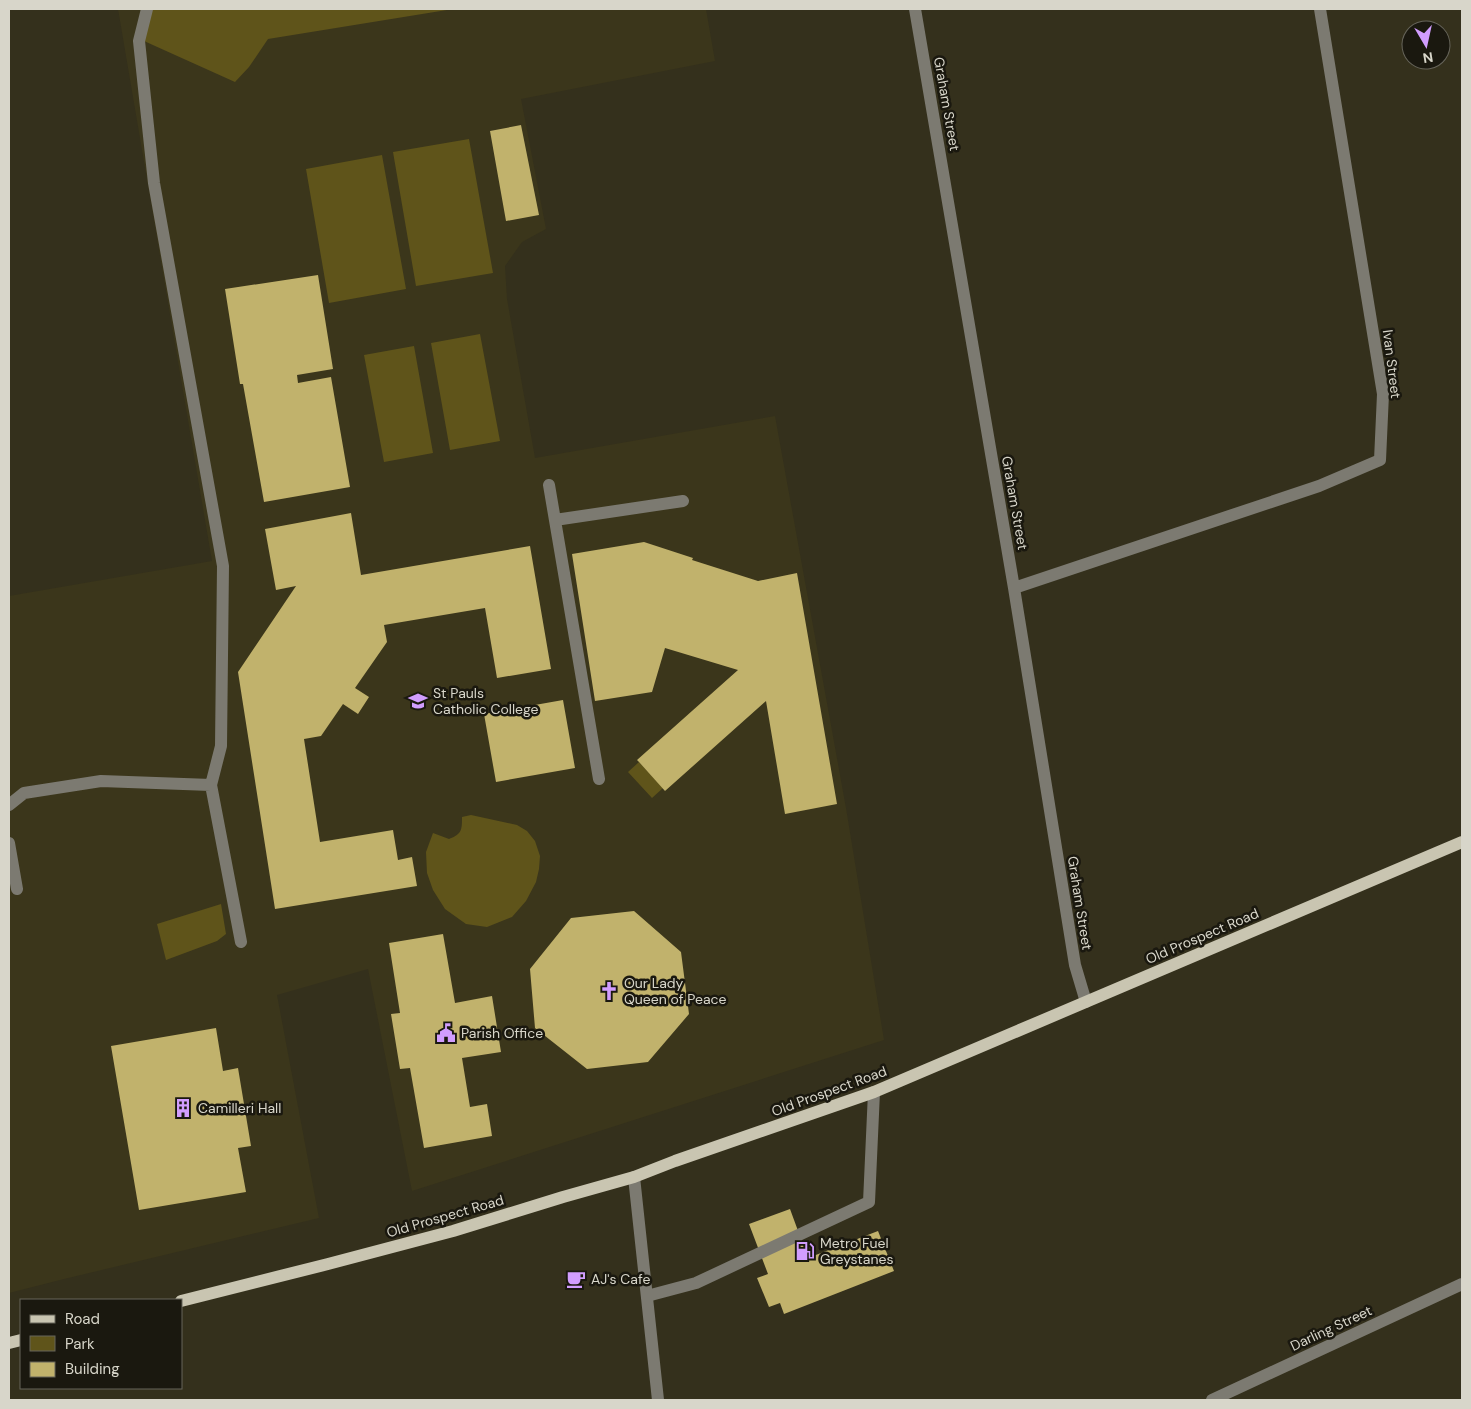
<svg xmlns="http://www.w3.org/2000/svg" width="1471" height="1409" viewBox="0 0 1471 1409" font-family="'DM Sans',sans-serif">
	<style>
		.built { fill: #3b361b }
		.green { fill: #5f541a }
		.building { fill: #c1b26c }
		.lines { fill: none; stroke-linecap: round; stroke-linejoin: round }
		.minor { stroke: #7c7a71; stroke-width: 12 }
		.major { stroke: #c9c5b1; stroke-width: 12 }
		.labels { text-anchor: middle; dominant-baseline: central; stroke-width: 5; stroke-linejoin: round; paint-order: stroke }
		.street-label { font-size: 14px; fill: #d8d6ca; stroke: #1a180f }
		.poi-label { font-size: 14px; fill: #d8d6ca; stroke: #1a180f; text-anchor: start }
	</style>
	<rect width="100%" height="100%" fill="#34301c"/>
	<path class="built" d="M118,9h588l9,52 -194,38 25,130 -24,13 -17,24 2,33 28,159 240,-42 71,392 38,232 -472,151 -44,-222 -91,26 42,223 -255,61 -55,14v-697l203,-35z"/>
	<path class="green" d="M152,9h301l-185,30 -19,28 -14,15 -91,-41z
		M469,139l24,134 -77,13 -23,-134z
		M382,155l24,134 -77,14 -23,-134z
		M480,334l20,107 -50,9 -19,-107z
		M414,346l19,107 -49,9 -20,-107z
		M639,762l24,26 -11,10 -24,-26z
		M471,815l46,10 10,6 8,10 5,15 -1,13 -3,13 -10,19 -14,16 -25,10 -21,-3 -21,-15 -12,-19 -6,-17 -1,-21 7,-19 16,6c13,-5 13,-9 13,-22z
		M221,904l5,30 -9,7 -51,19 -9,-36z"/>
	<path class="building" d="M521,125l18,90 -33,6 -16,-90z
		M318,275l15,94 -36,6 1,8 33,-6 19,110 -86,15 -21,-118h-3l-15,-95z
		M351,513l10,62 169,-29 21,123 -54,9 -12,-70 -101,17 3,17 -32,46 14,9 -11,17 -15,-10 -22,32 -17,3 16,103 73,-12 5,30 14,-3 5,29 -142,23 -37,-237 58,-86 -20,4 -11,-61z
		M644,542l49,16 -1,2 66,21 39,-8 40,231 -52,10 -19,-113 -101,90 -26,-29 -2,-2 101,-90 -73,-22 -13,44 -57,9 -23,-147z
		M563,700l12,68 -79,14 -12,-68z
		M634,911l47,41 8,62 -41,48 -61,7 -52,-41 -5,-59 41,-51z
		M443,934l12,69 37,-7 9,56 -39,6 8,49 17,-3 5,32 -68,12 -14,-80 -10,1 -9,-55 9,-1 -11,-70z
		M216,1028l7,43 15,-3 13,78 -13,2 8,44 -107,18 -28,-164z
		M790,1209l18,49 70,-27 16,40 -110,43 -4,-11 -11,4 -12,-29 11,-4 -19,-50z"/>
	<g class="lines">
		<path class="minor" d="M147,9l-8,32 15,142 69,383 -2,180 -10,39 30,157
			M915,9l99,579 61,377 11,37
			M549,485l50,294
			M555,520l128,-19
			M1014,588l305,-102 61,-26 3,-66 -63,-385
			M9,805l15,-12 77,-12 110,4
			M9,843l8,46
			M634,1177l24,223
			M647,1296l49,-13 173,-81 5,-110
			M1212,1400l250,-116"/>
		<path class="major" d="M181,1301l147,-37 125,-33 110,-34 71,-20 41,-16 199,-69 588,-250
			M9,1343l12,-3"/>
	</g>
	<defs>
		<g id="school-bare" transform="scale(1.5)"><path d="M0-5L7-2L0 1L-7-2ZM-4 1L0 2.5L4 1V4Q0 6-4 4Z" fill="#d19dfe" stroke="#1a180f" stroke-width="2.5" paint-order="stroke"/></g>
		<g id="church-bare" transform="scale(1.5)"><path d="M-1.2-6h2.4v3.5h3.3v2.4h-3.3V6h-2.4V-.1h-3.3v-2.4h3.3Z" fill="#d19dfe" stroke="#1a180f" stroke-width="2.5" paint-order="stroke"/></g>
		<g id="civic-bare" transform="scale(1.5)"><path d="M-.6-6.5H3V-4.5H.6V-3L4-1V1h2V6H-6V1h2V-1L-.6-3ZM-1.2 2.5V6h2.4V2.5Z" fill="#d19dfe" stroke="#1a180f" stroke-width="2.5" paint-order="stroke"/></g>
		<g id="building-bare" transform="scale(1.5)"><path d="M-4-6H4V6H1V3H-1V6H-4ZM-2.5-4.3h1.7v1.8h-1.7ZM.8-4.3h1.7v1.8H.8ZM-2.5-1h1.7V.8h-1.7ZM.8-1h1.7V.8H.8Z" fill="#d19dfe" stroke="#1a180f" stroke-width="2.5" paint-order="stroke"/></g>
		<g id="fuel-bare" transform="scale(1.5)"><path d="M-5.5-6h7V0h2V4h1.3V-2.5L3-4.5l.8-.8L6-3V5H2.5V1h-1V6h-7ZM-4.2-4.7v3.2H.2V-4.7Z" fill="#d19dfe" stroke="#1a180f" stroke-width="2.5" paint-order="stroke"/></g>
		<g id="cafe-bare" transform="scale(1.5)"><path d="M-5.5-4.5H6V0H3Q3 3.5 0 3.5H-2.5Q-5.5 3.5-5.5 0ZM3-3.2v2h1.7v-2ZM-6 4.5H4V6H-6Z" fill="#d19dfe" stroke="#1a180f" stroke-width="2.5" paint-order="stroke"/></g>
	</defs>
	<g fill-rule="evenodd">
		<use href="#school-bare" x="418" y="701"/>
		<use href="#church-bare" x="609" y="991"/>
		<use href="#civic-bare" x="446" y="1033"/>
		<use href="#building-bare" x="183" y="1108"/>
		<use href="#fuel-bare" x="805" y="1251"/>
		<use href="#cafe-bare" x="576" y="1279"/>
	</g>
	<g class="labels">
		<g class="street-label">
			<text transform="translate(947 104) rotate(80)">Graham Street</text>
			<text transform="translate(1392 364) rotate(83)">Ivan Street</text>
			<text transform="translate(1015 503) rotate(80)">Graham Street</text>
			<text transform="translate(1080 903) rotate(81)">Graham Street</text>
			<text transform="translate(1202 936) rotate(-23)">Old Prospect Road</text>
			<text transform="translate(829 1091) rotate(-20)">Old Prospect Road</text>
			<text transform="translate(445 1216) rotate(-16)">Old Prospect Road</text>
			<text transform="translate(1331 1328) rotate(-25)">Darling Street</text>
		</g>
		<g class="poi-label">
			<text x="433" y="693">St Pauls<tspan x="433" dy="16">Catholic College</tspan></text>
			<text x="624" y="983">Our Lady<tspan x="624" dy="16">Queen of Peace</tspan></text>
			<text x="461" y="1033">Parish Office</text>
			<text x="198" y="1108">Camilleri Hall</text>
			<text x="820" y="1243">Metro Fuel<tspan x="820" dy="16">Greystanes</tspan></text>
			<text x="591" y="1279">AJ's Cafe</text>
		</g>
	</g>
	<rect width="1471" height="1409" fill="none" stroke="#d8d6ca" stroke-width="20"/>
	<rect x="20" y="1299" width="162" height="90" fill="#1a180f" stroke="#66645a"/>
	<rect x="30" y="1315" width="25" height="8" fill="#c9c5b1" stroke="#66645a"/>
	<text x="65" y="1324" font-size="15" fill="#d8d6ca">Road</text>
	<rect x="30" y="1336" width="25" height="15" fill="#5f541a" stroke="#66645a"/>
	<text x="65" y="1349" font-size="15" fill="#d8d6ca">Park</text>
	<rect x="30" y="1362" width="25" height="15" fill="#c1b26c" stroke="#66645a"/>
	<text x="65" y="1374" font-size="15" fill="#d8d6ca">Building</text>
	<g transform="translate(1426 45) rotate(171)"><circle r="24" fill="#1a180f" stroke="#66645a"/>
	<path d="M0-4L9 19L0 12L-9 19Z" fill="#d19dfe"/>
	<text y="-8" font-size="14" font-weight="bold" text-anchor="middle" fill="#d8d6ca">N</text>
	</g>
</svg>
